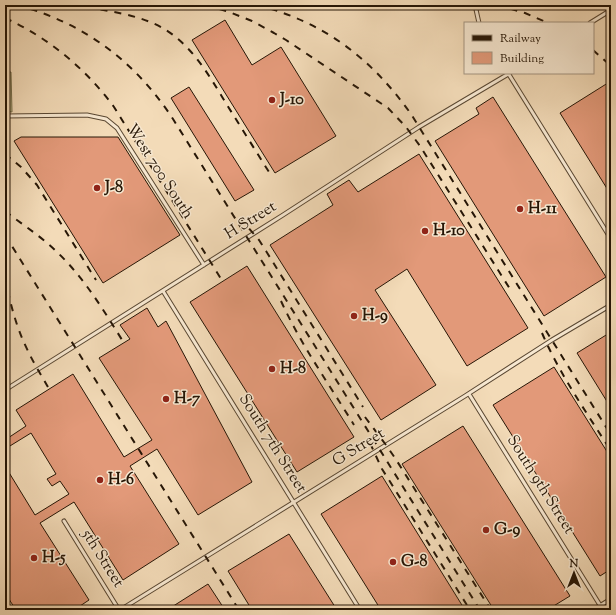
<svg xmlns="http://www.w3.org/2000/svg" width="616" height="615" viewBox="0 0 616 615" font-family="'Sorts Mill Goudy',serif">
	<style>
		.pitch { fill: #c0be8b; stroke: #736a48 }
		.building { fill: #e29979; stroke: #261606 }
		.lines { fill: none; stroke-linecap: round; stroke-linejoin: round }
		.lane-casing { stroke: #594732; stroke-width: 5 }
		.lane { stroke: #f7e8d1; stroke-width: 3 }
		.rail { stroke: #261606; stroke-width: 2; stroke-dasharray: 7 7; stroke-linecap: butt }
		.poi-dot { fill: #8f2418; stroke: #f7e8d1; stroke-width: 1.5 }
		.labels { text-anchor: middle; dominant-baseline: central; stroke-width: 3; stroke-linejoin: round; paint-order: stroke }
		.poi-label { font-size: 16px; font-weight: bold; fill: #261606; stroke: #f7e8d1; text-anchor: start }
		.street-label { font-size: 16px; fill: #261606; stroke: #f7e8d1 }
	</style>
	<rect width="100%" height="100%" fill="#f3dbb8"/>
	<filter id="stains"><feTurbulence type="fractalNoise" baseFrequency=".005" numOctaves="4"/><feColorMatrix values="0 0 0 0 .2 0 0 0 0 .09 0 0 0 0 .02 0 0 0 .5 -.17"/></filter>
	<radialGradient id="worn" r=".72"><stop offset=".6" stop-color="#630" stop-opacity="0"/><stop offset="1" stop-color="#630" stop-opacity=".3"/></radialGradient>
	<path class="pitch" d="M5,72h6l1,40 -7,-1z"/>
	<path class="building" d="M225,20l27,45 29,-18 55,89 -61,37 -83,-133z
		M611,81v114l-51,-82z
		M189,87l65,103 -19,11 -64,-103z
		M493,97l113,180 -62,39 -109,-175 44,-27 -3,-6z
		M21,137h97l62,98 -77,48 -89,-142z
		M419,154l109,174 -61,38 -60,-97 -32,21 61,95 -55,35 -111,-175 63,-40 -6,-11 22,-14 9,12z
		M247,266l107,171 -57,35 -107,-170z
		M147,308l11,19 8,-6 86,161 -54,33 -41,-66 -27,17 49,78 -56,36 -49,-78 -34,21 49,77 -15,10h-58l-11,-17v-127l30,49 34,-21 -9,-13 -8,5 -5,-7 9,-5 -25,-41 -26,16v-9l21,-14 -10,-16 57,-36 51,83 28,-17 -53,-82 31,-19 -10,-14z
		M611,332v76l-34,-55z
		M554,367l57,91v111l-11,7 -107,-171z
		M463,426l107,170 -23,14h-53l-92,-146z
		M382,476l83,134h-84l-60,-96z
		M289,534l48,76h-85l-24,-39z
		M208,584l17,26h-58z"/>
	<g class="lines">
		<g class="lane-casing">
			<path id="lane" d="M475,5l4,18
				M590,23l21,-13
				M508,73l103,166
				M5,116l82,-1 19,4 11,9 87,137
				M163,291l197,319
				M5,390l278,-175 136,-88 91,-54
				M469,394l134,216
				M5,430l1,1
				M64,521l55,89
				M120,610l345,-214 87,-56 59,-35
				M593,610l18,-11"/>
		</g>
		<use href="#lane" class="lane"/>
		<path class="rail" d="M17,5c67,18 118,56 156,114l307,491
			M73,5c29,5 68,9 93,25 28,18 44,47 61,75 14,22 28,45 42,67
			M206,5l23,7 23,9 22,12 12,7 102,68 18,19 14,19 90,143
			M257,5c67,17 114,53 154,109l200,321
			M497,5l28,8 23,10
			M5,18c44,20 81,51 109,89l109,175
			M593,50l18,16
			M5,154l16,13 16,18 59,95
			M5,211c18,14 37,26 53,42 27,26 46,58 66,90
			M240,218l19,22 7,11 97,156
			M5,235l234,375
			M5,277c5,26 11,50 23,74 6,13 14,25 21,38
			M281,301c20,44 48,83 73,124
			M542,333c18,42 45,80 69,118
			M365,417l21,28 9,13 96,152
			M370,443l12,26 7,11 81,130
			M5,604l4,6"/>
	</g>
	<g class="poi-dot">
		<circle cx="272" cy="100" r="4"/>
		<circle cx="97" cy="188" r="4"/>
		<circle cx="520" cy="209" r="4"/>
		<circle cx="425" cy="231" r="4"/>
		<circle cx="354" cy="316" r="4"/>
		<circle cx="272" cy="369" r="4"/>
		<circle cx="166" cy="399" r="4"/>
		<circle cx="100" cy="480" r="4"/>
		<circle cx="486" cy="530" r="4"/>
		<circle cx="34" cy="558" r="4"/>
		<circle cx="393" cy="562" r="4"/>
	</g>
	<g class="labels">
		<g class="poi-label">
			<text x="280" y="100">J-10</text>
			<text x="105" y="188">J-8</text>
			<text x="528" y="209">H-11</text>
			<text x="433" y="231">H-10</text>
			<text x="362" y="316">H-9</text>
			<text x="280" y="369">H-8</text>
			<text x="174" y="399">H-7</text>
			<text x="108" y="480">H-6</text>
			<text x="494" y="530">G-9</text>
			<text x="42" y="558">H-5</text>
			<text x="401" y="562">G-8</text>
		</g>
		<g class="street-label">
			<text transform="translate(159 172) rotate(57)">West 700 South</text>
			<text transform="translate(251 221) rotate(-32)">H Street</text>
			<text transform="translate(272 444) rotate(58)">South 7th Street</text>
			<text transform="translate(359 448) rotate(-32)">G Street</text>
			<text transform="translate(540 485) rotate(58)">South 9th Street</text>
			<text transform="translate(102 559) rotate(58)">5th Street</text>
		</g>
	</g>
	<rect width="616" height="615" fill="none" stroke="#f3dbb8" stroke-width="20"/>
	<rect x="6" y="6" width="604" height="603" fill="none" stroke="#261606" stroke-width="2"/>
	<rect x="10" y="10" width="596" height="595" fill="none" stroke="#261606"/>
	<rect x="464" y="22" width="130" height="52" fill="#f7e8d1" stroke="#a39480"/>
	<rect x="472" y="35" width="20" height="6" fill="#261606" stroke="#a39480"/>
	<text x="500" y="42" font-size="12" fill="#261606">Railway</text>
	<rect x="472" y="52" width="20" height="12" fill="#e29979" stroke="#a39480"/>
	<text x="500" y="62" font-size="12" fill="#261606">Building</text>
	<g transform="translate(574 573)" stroke="#f7e8d1" stroke-width="3" paint-order="stroke">
	<path d="M0-3L7 15L0 10L-7 15Z" fill="#261606"/>
	<text y="-6" font-size="11" font-weight="bold" text-anchor="middle" fill="#261606">N</text>
	</g>
	<rect width="100%" height="100%" filter="url(#stains)"/>
	<rect width="100%" height="100%" fill="url(#worn)"/>
</svg>
